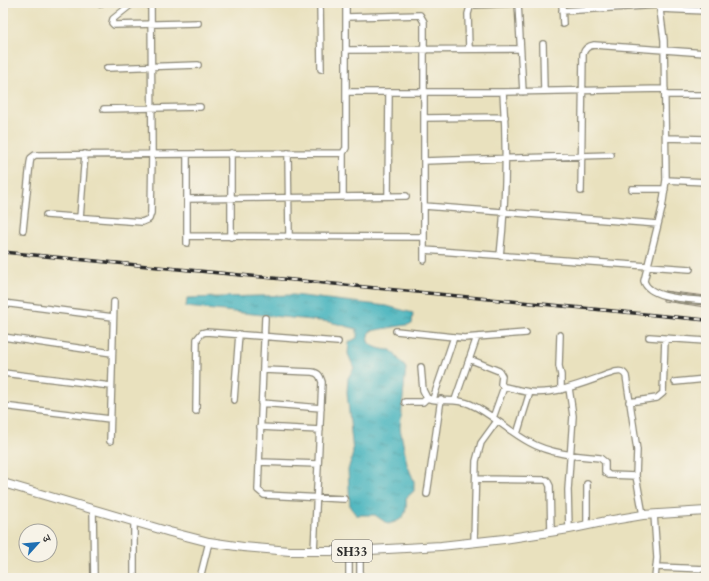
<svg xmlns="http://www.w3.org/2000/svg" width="709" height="581" viewBox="0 0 709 581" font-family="'EB Garamond','Noto Serif Devanagari',serif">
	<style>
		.water { fill: url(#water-ripples); stroke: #386f74 }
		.building { fill: #e7aea7 }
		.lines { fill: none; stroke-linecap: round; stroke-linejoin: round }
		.minor-casing { stroke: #8a8674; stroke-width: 8 }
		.primary-casing { stroke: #8a8674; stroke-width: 10 }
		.minor { stroke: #fff; stroke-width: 5.5 }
		.primary { stroke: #fff; stroke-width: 8 }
		.rail-casing { stroke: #2b2b2b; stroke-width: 3.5 }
		.rail { stroke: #f7f3e8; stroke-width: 2; stroke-dasharray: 6; stroke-linecap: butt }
		.labels { text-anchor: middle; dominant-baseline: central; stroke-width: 4; stroke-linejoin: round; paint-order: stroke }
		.shield { fill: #f7f3e8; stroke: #686764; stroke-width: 1 }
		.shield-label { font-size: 13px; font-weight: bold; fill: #2b2b2b }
	</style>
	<defs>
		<pattern id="water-ripples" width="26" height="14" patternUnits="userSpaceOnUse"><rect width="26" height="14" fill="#44b3bd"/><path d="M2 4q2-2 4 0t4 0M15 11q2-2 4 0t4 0" fill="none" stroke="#39929a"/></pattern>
	</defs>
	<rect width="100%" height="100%" fill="#f7f3e8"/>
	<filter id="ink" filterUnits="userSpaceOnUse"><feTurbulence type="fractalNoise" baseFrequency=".025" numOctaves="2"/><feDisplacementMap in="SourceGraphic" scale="8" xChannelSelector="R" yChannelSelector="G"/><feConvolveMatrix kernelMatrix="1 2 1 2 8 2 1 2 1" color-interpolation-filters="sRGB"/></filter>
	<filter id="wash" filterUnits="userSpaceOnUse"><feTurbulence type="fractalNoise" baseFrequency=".012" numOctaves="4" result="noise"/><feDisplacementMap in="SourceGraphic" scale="16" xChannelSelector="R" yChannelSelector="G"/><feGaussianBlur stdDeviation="0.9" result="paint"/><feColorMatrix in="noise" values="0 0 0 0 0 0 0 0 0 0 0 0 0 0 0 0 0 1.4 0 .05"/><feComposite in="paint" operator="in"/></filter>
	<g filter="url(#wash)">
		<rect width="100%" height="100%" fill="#e9e1be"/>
		<path class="water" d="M293,295l94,11 26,7 -1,11 -42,7 -2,11c6,6 15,8 23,8l15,18 -6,60 7,36 7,17v10l-8,7c1,16 -1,22 -18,26l-13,-9h-19l-6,-8 -2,-37 5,-17 -6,-61 1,-14 6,-10 -6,-14 1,-12 8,-4v-9l-27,-7 -144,-15 1,-9z"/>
		<g id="blocks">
			<path class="building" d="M664,291l42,5v1l-25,-3z
				M663,299l17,4 26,2v2l-43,-6z"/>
		</g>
	</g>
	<g filter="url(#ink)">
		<use href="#blocks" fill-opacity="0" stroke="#8a8674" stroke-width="1"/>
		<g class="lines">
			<g class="minor-casing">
				<path id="minor" d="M133,3l-20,16 -1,4 2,2 84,-2
					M320,3l1,66
					M518,3l5,89
					M562,3l1,21
					M659,3l5,37 2,140 -4,28 -18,73c5,18 46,18 62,20
					M100,4l1,-1
					M660,9l46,2
					M562,11l97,-6
					M346,17l74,-2 4,7v238
					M543,44l1,47
					M469,49l-1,-35 2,-7 3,-2 45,-2
					M346,50l174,-1
					M107,68l91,-3
					M346,92h157l162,-3
					M665,95h41
					M104,109l96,-2
					M424,118l81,-1
					M666,138l40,1
					M231,153v84
					M288,153l1,84
					M187,154v89
					M424,161l187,-6
					M666,180l40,2
					M632,189h33
					M581,191l2,-137c2,-6 5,-8 11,-9l112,8
					M343,196v-43l3,-5v-145
					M388,196l1,-104
					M187,199l219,-3
					M424,206l234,18
					M46,215l96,7 7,-3 2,-6 1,-59 -1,-151
					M80,218l5,-64
					M23,230l7,-67 1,-5 4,-3 308,-2
					M187,236l237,1
					M424,250l266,19
					M500,256c6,-55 7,-110 3,-164
					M3,303l110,14
					M265,318l-7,172 6,5 80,4
					M396,331l68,7 62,-5
					M560,335l-1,31 2,9v15
					M3,337l109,16
					M649,337l56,4 1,23
					M469,359l30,12 3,5 -1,8 3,3
					M421,367l2,23 4,8c12,5 29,0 43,6 21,9 38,27 59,38 21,12 48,14 71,16l5,4v10l4,3 27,1
					M263,370l49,2c7,1 8,4 10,10l-8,169
					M3,373l108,13
					M675,382l31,-3
					M569,388l4,28 -5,74 1,39
					M433,399l21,-62
					M234,400l5,-66
					M455,400l22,-63
					M405,402h18l4,-4
					M629,402l28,-4 6,-5 2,-54
					M261,403l60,5
					M3,406l107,13
					M196,411l1,-72 5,-6 4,-1 132,10
					M493,418l11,-31c8,1 17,4 25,5 30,3 58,-11 86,-20 5,-1 8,-1 11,4l11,74 -1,26 7,39
					M260,427l60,3
					M517,434l13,-42
					M110,441l4,-139
					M259,462l59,2
					M476,479l71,1 3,6 1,46
					M587,484v41
					M427,494l14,-95
					M93,509l1,69
					M654,514l3,44 -2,20
					M134,521v57
					M474,543l2,-82 5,-18 16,-22
					M656,567l50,2
					M200,578l9,-36
					M349,578v-27
					M360,578v-27"/>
			</g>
			<g class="primary-casing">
				<path id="primary" d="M3,483l167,49 39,10 34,5 47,4h62l89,-5 63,-7 65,-10 38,-8 36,-6 63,-4"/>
			</g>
			<use href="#minor" class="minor"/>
			<use href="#primary" class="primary"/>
			<g class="rail-casing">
				<path id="rail" d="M3,252l703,68"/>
			</g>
			<use href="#rail" class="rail"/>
		</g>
	</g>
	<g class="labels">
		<rect class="shield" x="332" y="540" width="40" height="22" rx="3"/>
		<g class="shield-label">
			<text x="352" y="551">SH33</text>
		</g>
	</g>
	<rect width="709" height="581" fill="none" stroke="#f7f3e8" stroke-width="16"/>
	<g transform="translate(38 543) rotate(63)"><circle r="19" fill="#f7f3e8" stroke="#a5a39c"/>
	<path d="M0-3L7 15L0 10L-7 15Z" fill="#1f6fb2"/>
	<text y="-6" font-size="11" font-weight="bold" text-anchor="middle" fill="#2b2b2b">उ</text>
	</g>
</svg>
